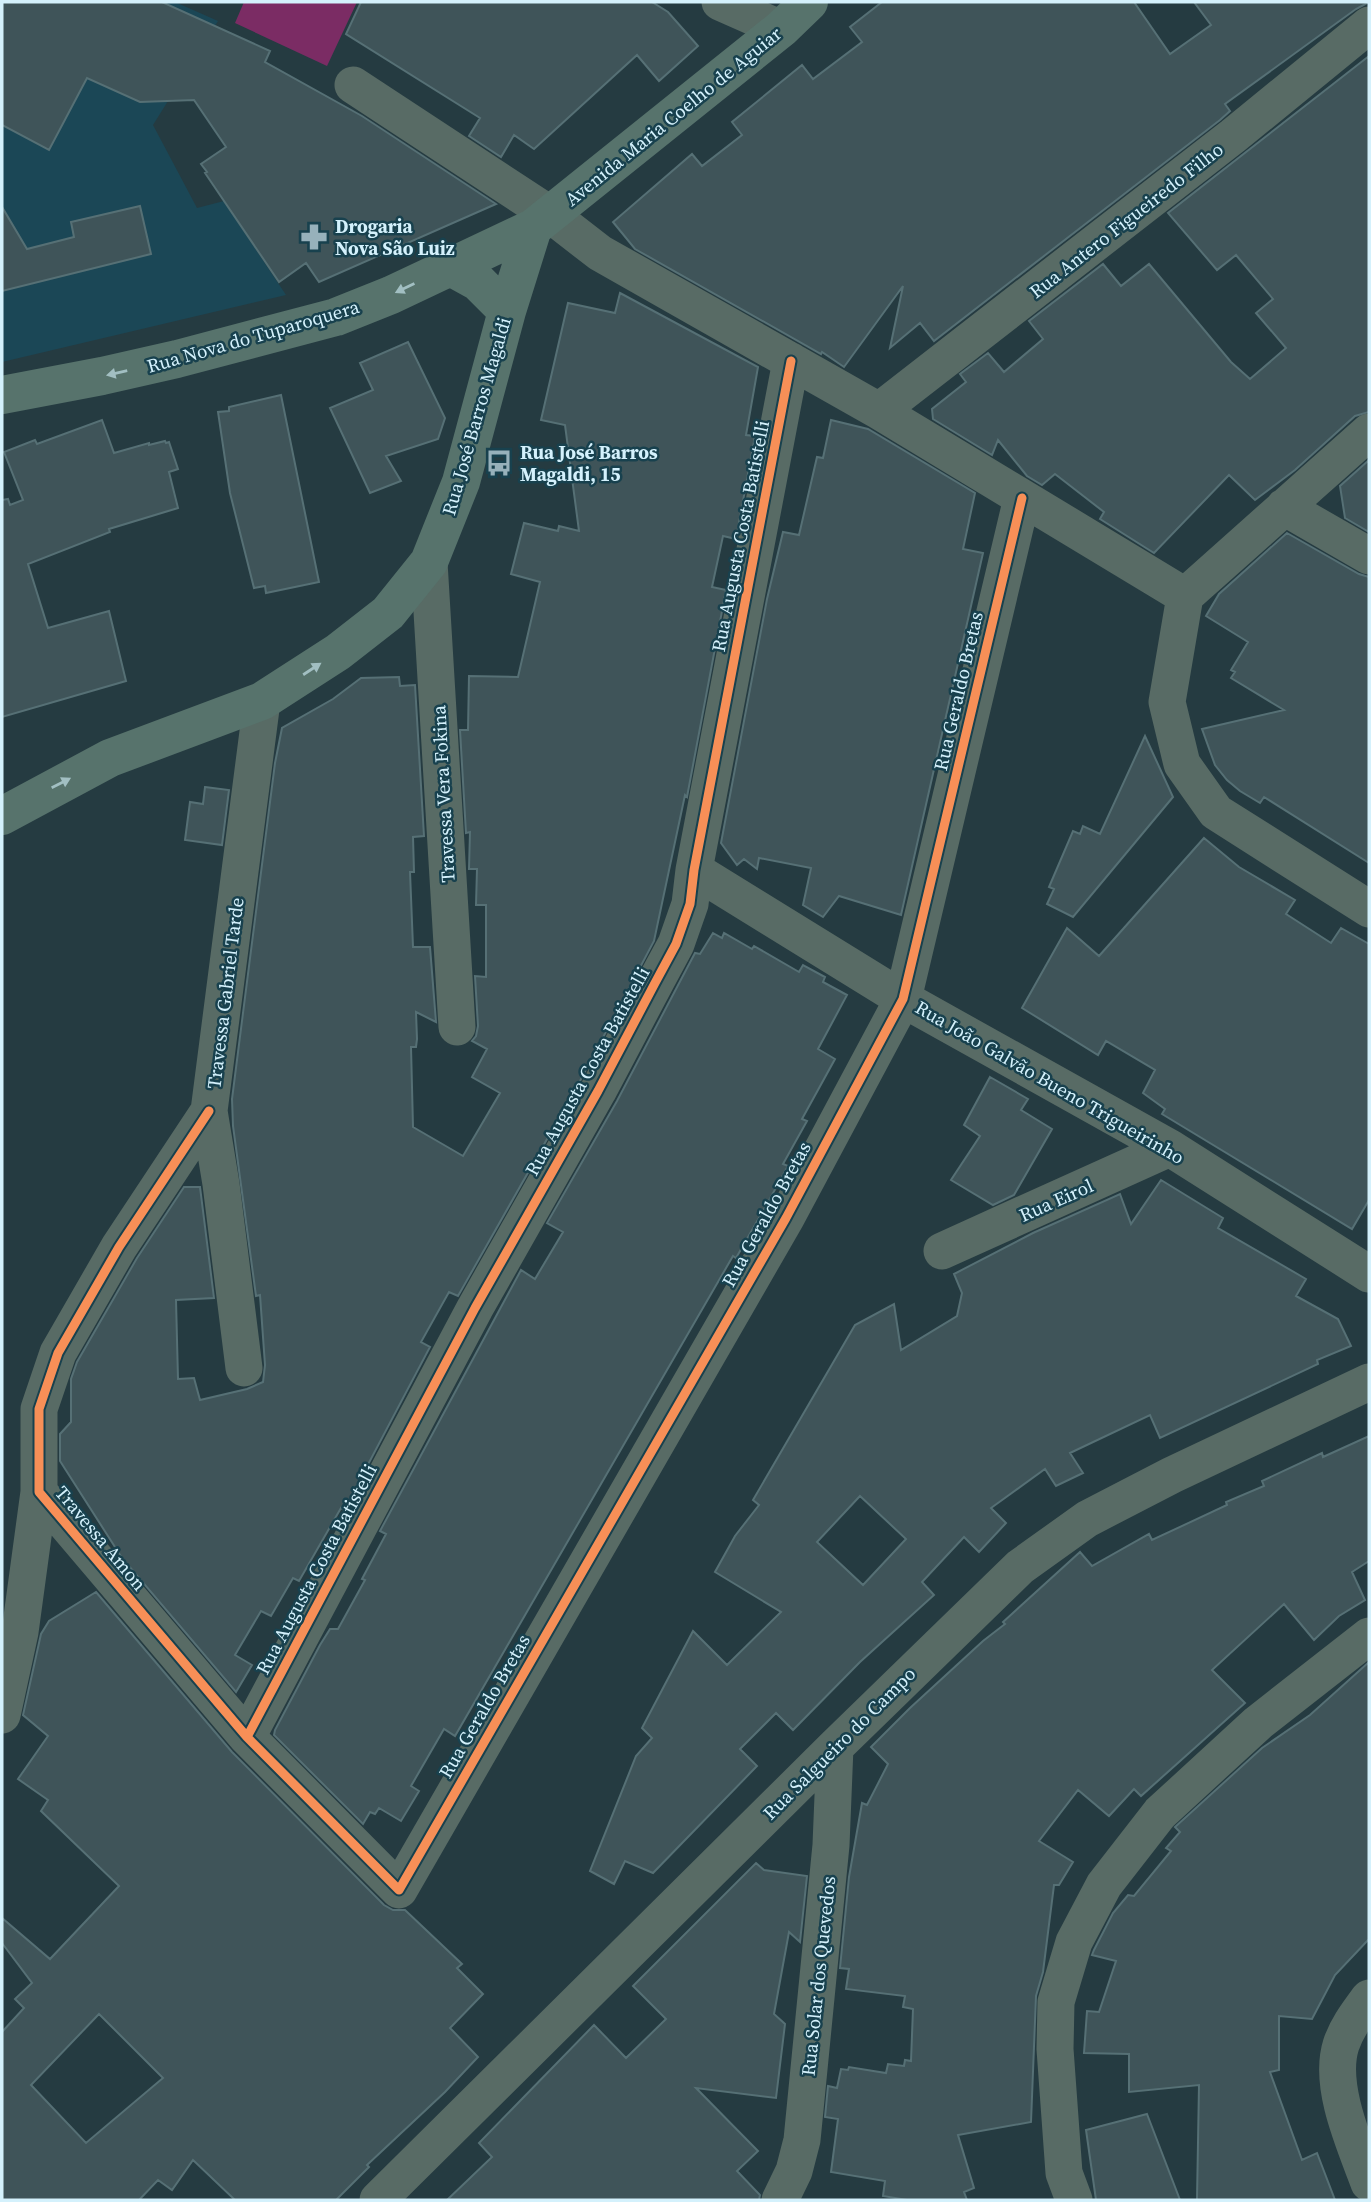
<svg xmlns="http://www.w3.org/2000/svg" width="1371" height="2202" viewBox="0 0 1371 2202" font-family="'Source Serif 4',serif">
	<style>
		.built { fill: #1b4756 }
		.green { fill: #7b2c64 }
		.building { fill: #3f5459; stroke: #567075; stroke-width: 2; fill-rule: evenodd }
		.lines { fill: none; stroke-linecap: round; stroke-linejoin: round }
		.minor { stroke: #586b65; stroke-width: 37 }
		.major { stroke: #57736c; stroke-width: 38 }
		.cycleway-casing { stroke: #18414e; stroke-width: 13 }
		.cycleway { stroke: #f78f57; stroke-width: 9 }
		.oneway { fill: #a2bfc2 }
		.labels { text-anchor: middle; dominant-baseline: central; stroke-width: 5; stroke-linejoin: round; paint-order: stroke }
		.street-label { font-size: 19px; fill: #d4f1fc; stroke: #18414e }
		.poi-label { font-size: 19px; font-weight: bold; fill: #d4f1fc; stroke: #18414e; text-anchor: start }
	</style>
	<rect width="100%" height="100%" fill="#253b41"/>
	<path class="built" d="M2,2h173l43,19 -65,104 44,83 27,-7 62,94 -284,67z"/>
	<path class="green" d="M244,2h113l-30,64 -92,-43z"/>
	<path class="building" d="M2,2h160l108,49 -5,11 97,54 134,88 -177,78 -13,-19 -27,19 -74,-109 2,-1 -6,-8 25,-17 -32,-47 -54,2 -53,-24 -38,72 -47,-25z
		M361,2h291l16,10 30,34 -39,35 -22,-26 -103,94 -20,-14 -13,22 -32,-21 11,-18 -134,-84z
		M882,2h252l36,52 41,-29 -17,-23h175l-13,7 -131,95 5,7 -10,9 -286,221 -14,-18 -30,25 13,-62 -59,81 -22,-15 -1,2 -186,-105 -22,-27 79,-68 10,12 40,-31 -10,-13 70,-57 11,14 49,-37 -12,-15z
		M1369,56v356l-14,4 -60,54 -40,30 -26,-25 -75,78 -54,-34 4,-7 -49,-38 -13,11 -15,-9 -29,-36 -6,15 -59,-36 -1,-10 34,-27 -6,-8 28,-21 16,19 39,-33 -14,-18 74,-57 18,22 28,-22 82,98 19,17 36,-31 -30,-35 17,-14 -37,-44 -19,15 -49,-57z
		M140,206l11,48 -149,37v-84l25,42 47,-12 -3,-15z
		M620,293l138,74 -12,68 9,1 -19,103 -13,-3 -11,51 14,3 -39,207 -2,-2 -31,146 -74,140 -122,215 -9,-4 -28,50 9,5 -86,163 -3,-2 -42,73 -6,-3 -22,38 -10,-5 -26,44 17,10 -16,27 -114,-134 -62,-97v-27l11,-12v-43l6,-17 60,-104 47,-71h16l14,111 -38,2 2,79 16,-1 6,22 47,-11 16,-7 2,-17 -5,-70 -4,1 -23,-170 -1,-27 43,-336 7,-35 51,-29 28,-21 38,-1 1,9 15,-1 9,151 -11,1 1,35h-4l3,75h17l6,75 -20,-10 1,27 -1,8h-5l2,80 50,29 37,-63 -28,-16 15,-28 -15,-8 4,-5 2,-10 -3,-50 11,1v-72h-10l1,-36h-8l1,-37 -4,1 -6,-103h8l1,-54 49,1 22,-95 -29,-8 13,-51 34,8 1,-5 20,5 -14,-106 -24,-5 27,-117 47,10z
		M408,342l37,76 -7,21 -52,17 15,25 -31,12 -40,-85 43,-18 -13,-27z
		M281,395l38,187 -53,11 -1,-7 -11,2 -24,-95 -12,-81 11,-1v-4z
		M102,420l12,33 35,-10v2l16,-4 1,2 3,-1 9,27 -9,3 9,36 -69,21 1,3 -82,32 20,64 61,-17 17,70 -124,36v-217l6,-1 2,6 13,-5 -19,-48 31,-12 2,4z
		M831,420l37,9 107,64 -12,56 20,4 -82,362 -62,-19 -16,21 -20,-12 8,-37 -52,-10 -2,11 -13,-10 -7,6 -16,-22 46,-244 16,-67 16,3 18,-78 6,1z
		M1369,460v72l-24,-14 -5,-32z
		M1287,533l72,41 10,3v286l-105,-66 -4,6 -20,-12 -13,-11 -12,-15 -13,-36 82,-19 -53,-32 4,-6 -4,-2 17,-28 -42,-26 13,-22z
		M1145,736l28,61 -100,120 -26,-13 7,-15 -5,-2 24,-56 7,3 3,-8 17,8z
		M205,787l24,3 -7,55 -37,-5 5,-38 13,2z
		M1204,838l35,29 56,33 -9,14 45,29 10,-15 28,16v256l-17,29 -190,-115 3,-5 -22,-16 12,-23 -49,-29 -8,14 -76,-47 45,-80 32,28z
		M713,933l9,5 2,-5 28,16 2,-3 45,26 4,-7 22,12 -2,5 24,13 -29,54 17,10 -33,60 5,2 -24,43 5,2 -21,38 -31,54 -3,-2 -278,480 -11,-7 -33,57 8,5 -18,30 -22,-13 -4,6 -5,-2 -7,12 -89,-89 1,-5 45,-85 10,-16h8l27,-49 -3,-1 24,-45 -6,-3 141,-261 14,9 28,-47 -16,-9 70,-122 78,-148 5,1z
		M990,1077l38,22 -7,11 31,19 -38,66 -21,10 -42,-25 29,-44 -16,-11z
		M1161,1180l62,38 -5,10 88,51 -10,17 42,23 13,27 -34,14 1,4 -158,74 -10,-23 -80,38 13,20 -27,13 -11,-17 -54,39 15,15 -27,29 -15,-15 -42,45 12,13 -74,67 -67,68 -17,-17 -36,36 17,17 -104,107 -28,-12 -11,23 -24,-13 46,-115 16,-18 -10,-10 51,-97 34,34 54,-53 -66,-40 20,-36 24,-31 -6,-5 102,-175 39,-21 7,46 56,-34 5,-23 -8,-19 79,-41 87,-39 11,30zM860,1496l46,43 -43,46 -46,-43z
		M1369,1436v125l-17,11 13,28 -26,16 -25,24 -30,-36 -72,66 33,33 -104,93 -7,-7 -25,27 -31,-26 -39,51 34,21 -14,23h-5l-11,87 -7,24 -5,126 -73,13 16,53 -10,4 3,8h-60l-24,-4 2,-15 -54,-9 7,-53 -13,-2 3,-31 9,2 4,-19 7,1 1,-3 37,6 2,-9 16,2 1,-6 6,1 2,-52 -10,-2 2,-11 -59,-7 3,-20 -9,-1 9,-91 13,-74 5,2 21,-41 -17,-17 39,-39 73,-67 22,-17 -2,-2 77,-70 12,14 57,-32 3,6 75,-35 -1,-3 38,-16 -2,-5 60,-28 1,4z
		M96,1592l136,160 152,153 9,5h12l57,54 -5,4 26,26 -33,34 28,29 -33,35 -78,73 2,2 -33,33h-101l-42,-40 -21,30 -14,-10 -19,20h-137v-168l22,-24 -9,-9 17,-16 -30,-40v-25l48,41 69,-73 -78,-75 7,-11 -30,-21 30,-43 -25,-21 18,-81 8,-13zM99,2014l64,64 -77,65 -55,-58z
		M1369,1662v277l-34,36 -23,44 -33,-3v54l-9,2 32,88 15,-7 18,47h-138l2,-115 -70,7v-38l-45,-1 3,-42 12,1 17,-51 -24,-6 2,-5 19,-37 15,-18 6,1 37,-45 -5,-3 14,-16 -5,-5 87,-79 48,-33z
		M756,1863l8,7 43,6 -7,66 -11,-10 -15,82 11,10 -9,74 -80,-10 62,63 -21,20 23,24 -1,5h-312l45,-43 -13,-14 115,-118 32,33 40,-39 -33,-33z
		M1147,2114l33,86h-84l-10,-70z"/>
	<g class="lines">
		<path class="minor" d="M720,2l61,27
			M353,85l198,130 49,38 279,158 306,185
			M879,411l354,-275 136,-111
			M1284,507l85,49
			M429,562l28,465
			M1185,596l-18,106 15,62 34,48 153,97
			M1185,596l184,-164
			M694,870l209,129 267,149 199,126
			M209,1111l-90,136 -61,106 -19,56v83l208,245 152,153 387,-672 117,-219 119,-501
			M942,1251l228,-103
			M244,1368l-23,-184 -12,-73 53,-410
			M2,1715l18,-83 19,-140
			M247,1737l228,-429 123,-217 57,-108 21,-39 14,-40 4,-34 97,-509
			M1369,1998c-11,15 -22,29 -28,47 -13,41 14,100 28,138
			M378,2200l457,-453 185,-180 67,-48 85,-44 197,-93
			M780,2200l14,-29 8,-31 29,-295 4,-98
			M1074,2200l-10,-27 -9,-124 1,-47 18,-60 30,-57 56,-72 98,-90 111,-87"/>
		<path class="major" d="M449,266l29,16 29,29
			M2,395l100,-19 75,-17 159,-42 55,-22 142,-67 248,-199 28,-27
			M2,816l108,-58 152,-57 76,-49 50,-39 41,-51 32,-80 46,-171 26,-83"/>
		<g class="cycleway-casing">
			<path id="cycleway" d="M209,1111l-90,136 -61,106 -19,56v83l208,245 152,153 387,-672 117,-219 119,-501
				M247,1737l228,-429 123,-217 57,-108 21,-39 14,-40 4,-34 97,-509"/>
		</g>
		<use href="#cycleway" class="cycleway"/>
	</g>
	<defs><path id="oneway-solid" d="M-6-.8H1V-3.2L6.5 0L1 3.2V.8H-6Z" transform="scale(1.75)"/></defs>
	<g class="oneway">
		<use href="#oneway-solid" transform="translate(405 288) rotate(154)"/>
		<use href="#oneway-solid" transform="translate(117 373) rotate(167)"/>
		<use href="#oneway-solid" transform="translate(312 669) rotate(-33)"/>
		<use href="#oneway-solid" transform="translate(61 783) rotate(-27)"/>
	</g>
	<defs>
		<g id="pharmacy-bare" transform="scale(2.1)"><path d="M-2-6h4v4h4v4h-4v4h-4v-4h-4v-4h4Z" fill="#97b1bb" stroke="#18414e" stroke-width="2.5" paint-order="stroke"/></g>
		<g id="bus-bare" transform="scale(2.1)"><path d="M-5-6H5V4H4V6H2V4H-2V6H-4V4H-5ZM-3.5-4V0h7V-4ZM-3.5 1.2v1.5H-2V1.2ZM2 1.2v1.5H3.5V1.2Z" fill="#97b1bb" stroke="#18414e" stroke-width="2.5" paint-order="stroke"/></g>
	</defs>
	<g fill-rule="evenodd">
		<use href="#pharmacy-bare" x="314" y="237"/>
		<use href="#bus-bare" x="499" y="463"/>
	</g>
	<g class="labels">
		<g class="street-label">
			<text transform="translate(673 116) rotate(-39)">Avenida Maria Coelho de Aguiar</text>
			<text transform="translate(1126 220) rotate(-38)">Rua Antero Figueiredo Filho</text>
			<text transform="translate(253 336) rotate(-16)">Rua Nova do Tuparoquera</text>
			<text transform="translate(476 416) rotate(-74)">Rua José Barros Magaldi</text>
			<text transform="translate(740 536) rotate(-79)">Rua Augusta Costa Batistelli</text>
			<text transform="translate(958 691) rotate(-77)">Rua Geraldo Bretas</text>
			<text transform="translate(443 794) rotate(-93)">Travessa Vera Fokina</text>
			<text transform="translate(225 993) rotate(-83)">Travessa Gabriel Tarde</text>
			<text transform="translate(587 1071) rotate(-61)">Rua Augusta Costa Batistelli</text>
			<text transform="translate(1050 1082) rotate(30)">Rua João Galvão Bueno Trigueirinho</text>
			<text transform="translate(1056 1200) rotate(-24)">Rua Eirol</text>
			<text transform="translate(766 1214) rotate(-61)">Rua Geraldo Bretas</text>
			<text transform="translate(101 1538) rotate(50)">Travessa Amon</text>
			<text transform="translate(316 1569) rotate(-62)">Rua Augusta Costa Batistelli</text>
			<text transform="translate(484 1706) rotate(-60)">Rua Geraldo Bretas</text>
			<text transform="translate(839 1743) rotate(-45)">Rua Salgueiro do Campo</text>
			<text transform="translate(818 1976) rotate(-84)">Rua Solar dos Quevedos</text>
		</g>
		<g class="poi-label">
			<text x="335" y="226">Drogaria<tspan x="335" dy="22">Nova São Luiz</tspan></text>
			<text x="520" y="452">Rua José Barros<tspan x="520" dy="22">Magaldi, 15</tspan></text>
		</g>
	</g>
	<rect width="1371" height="2202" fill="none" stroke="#d4f1fc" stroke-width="7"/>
</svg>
